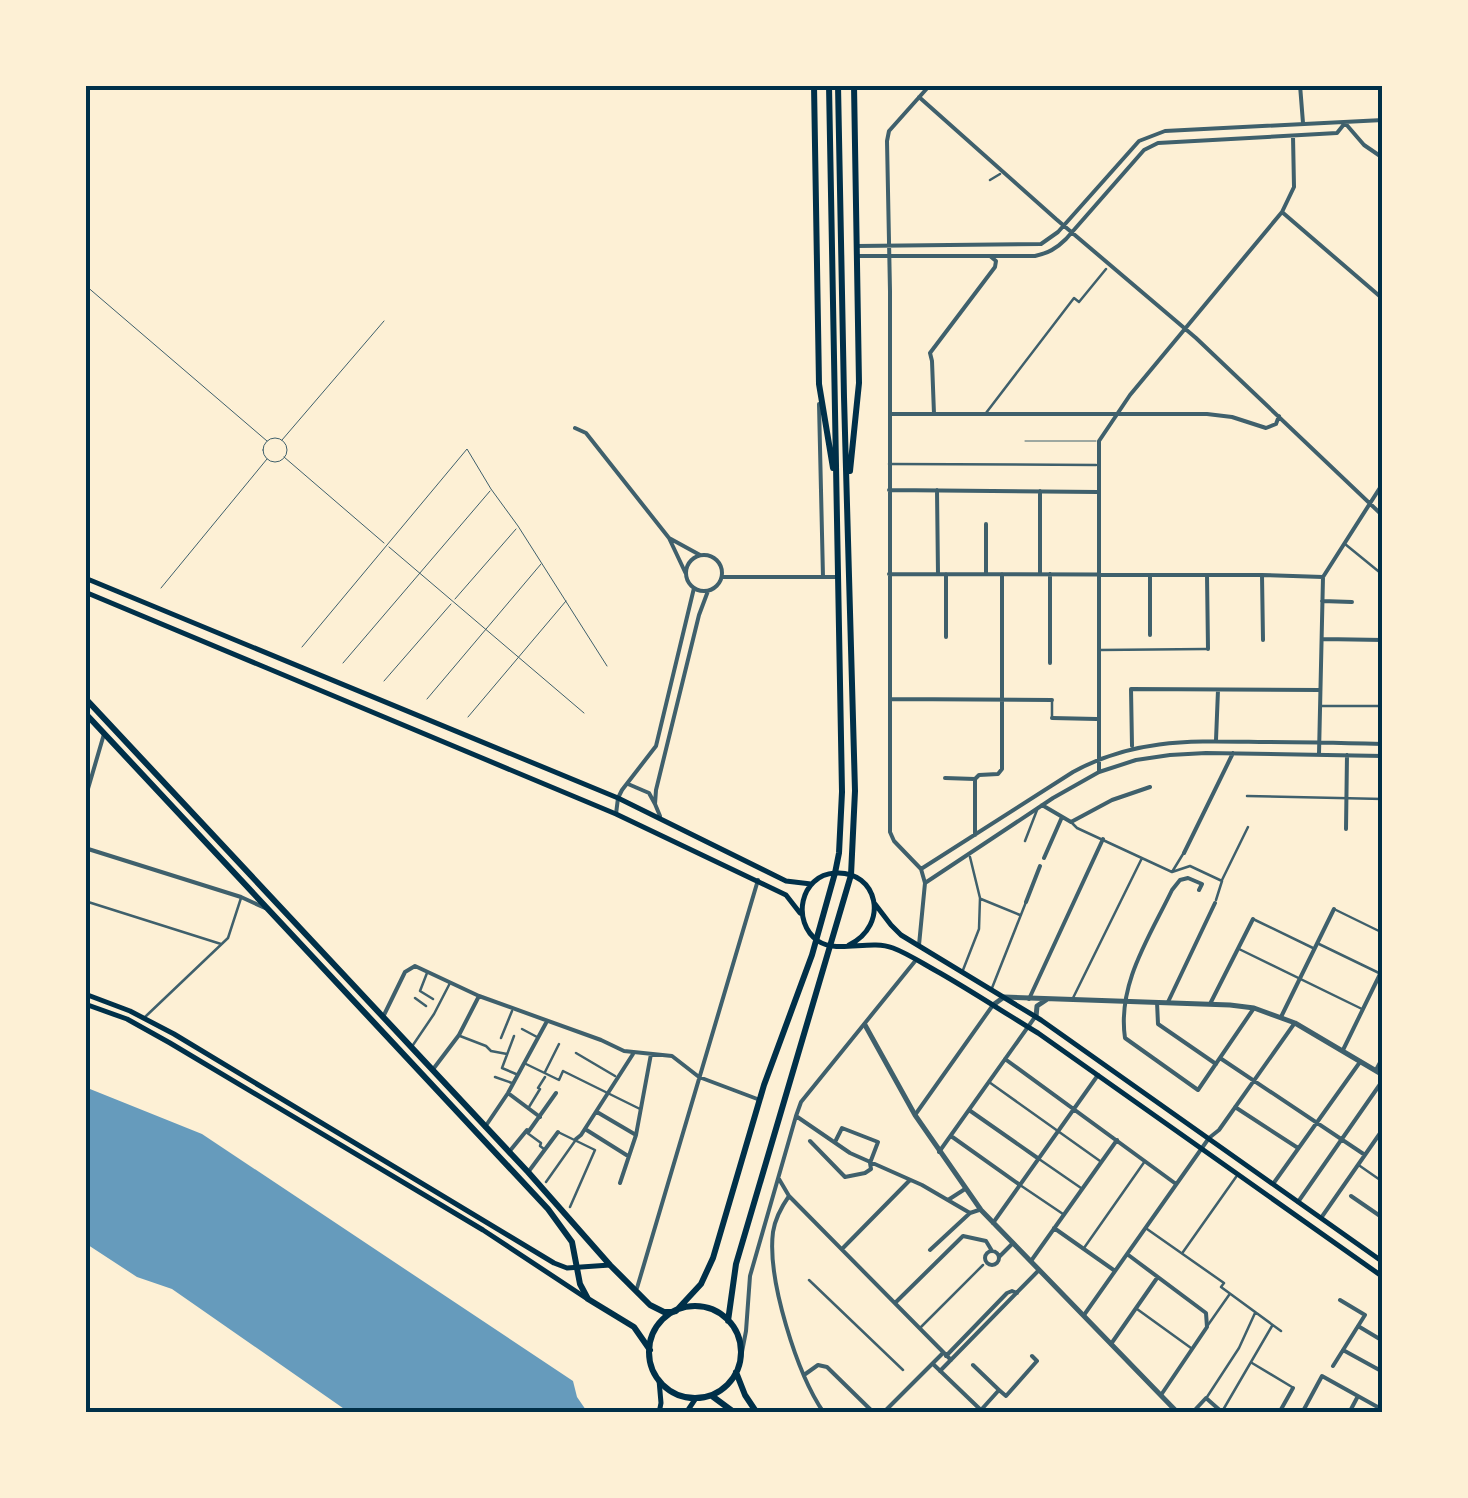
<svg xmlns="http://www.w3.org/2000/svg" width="1468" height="1498" viewBox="0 0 1468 1498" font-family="Figtree,sans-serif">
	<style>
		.water { fill: #669bbc }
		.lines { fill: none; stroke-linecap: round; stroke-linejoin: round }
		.service { stroke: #3f606c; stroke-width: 1 }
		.pedestrian { stroke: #3f606c; stroke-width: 2.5 }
		.minor { stroke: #3f606c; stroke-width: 4 }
		.tertiary { stroke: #3f606c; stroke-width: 5 }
		.secondary { stroke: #003049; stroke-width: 5 }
		.primary { stroke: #003049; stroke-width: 6 }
		.neatline { fill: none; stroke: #003049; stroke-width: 4 }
	</style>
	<rect width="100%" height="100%" fill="#fdf0d5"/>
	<path class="water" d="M85,1087l117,47 371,247 4,16 11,16h-238l-178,-124 -35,-12 -52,-34z"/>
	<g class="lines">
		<path class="service" d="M85,285l182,156
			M263 450a12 12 0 1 1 24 0a12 12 0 1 1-24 0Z
			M282,440l102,-119
			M1025,441h71
			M284,457l100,86
			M389,547l195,166
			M161,588l106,-129
			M455,599l61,-70
			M302,647l165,-198 24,40 27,37 89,140
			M343,663l147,-172
			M384,681l67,-77
			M427,699l114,-135
			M468,717l98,-116"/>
		<path class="pedestrian" d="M990,180l10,-6
			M986,413l88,-115 5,4 27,-33
			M889,464l207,1
			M1345,544l38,31
			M1099,650l107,-1
			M1321,706h62
			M1052,718v-17
			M1247,796l136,3
			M1072,823l5,5 95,44 18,-6 32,15 -6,19
			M1025,841l12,-31
			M1172,872l11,-18
			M1222,880l26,-53
			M981,899l39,16
			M85,901l136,43
			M1336,910l47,23
			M1253,919l60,29
			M1319,944l60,29
			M1239,949l123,60
			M963,970l16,-41 1,-31 -10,-41
			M427,973l-7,18 13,8
			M992,988l34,-86
			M415,998l11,8
			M1073,998l69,-140
			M145,1017l83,-79 13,-40
			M522,1029l15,8
			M460,1036l26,10 5,5 16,3
			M514,1036l-12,32 14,6
			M501,1038l11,-27
			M413,1045l21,-31 16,-31
			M576,1053l39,23
			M526,1064l33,16 4,-9 77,38
			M545,1072l14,-28
			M495,1077l17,6
			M989,1082l111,79
			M529,1107l11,-18 -2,-1 7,-11
			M526,1132l15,11 -1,3 4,3
			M558,1132l37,18 -25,57
			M1039,1159l42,29
			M1360,1166l23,16
			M546,1182l29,-41
			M1020,1185l43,29
			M1147,1229l77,54 -3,4 60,44
			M1084,1248l61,-87
			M1183,1252l53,-75
			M809,1280l94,90
			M1137,1309l54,39
			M1208,1325l21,-30
			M921,1327l62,-62
			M1252,1363l40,24
			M1207,1397l32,-49 16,-35
			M1223,1410l49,-84"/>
		<path class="minor" d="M1300,85l3,38
			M919,97l137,122 140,119 187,178
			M1345,123l19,22 19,13
			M1282,212l101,87
			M857,246l184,-2 17,-12 81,-91 26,-10 218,-11
			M858,256h177c13,-3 21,-7 31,-17l78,-89 14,-7 179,-10 8,-10
			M819,404l4,173
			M890,414h317l25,3 34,11 10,-4 3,-8
			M934,414l-2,-53 -2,-8 65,-86 1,-6 -6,-5
			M575,428l11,5 83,105 17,36
			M889,490l209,2
			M937,490l1,84
			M1040,491v83
			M986,524v50
			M669,538l31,17
			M686 573a18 18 0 1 1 36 0a18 18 0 1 1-36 0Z
			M889,574l373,1 61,2
			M1050,574v89
			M1150,575v60
			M1207,575l1,74
			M1262,575l1,65
			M722,577h115
			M1322,601l30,1
			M946,637v-63
			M1323,639l60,1
			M890,699l162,1
			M1052,718l45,1
			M1216,740l2,-50
			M1132,746l-1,-57 189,1
			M1319,754l4,-177 60,-94
			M1099,772v-331l31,-46 152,-183 12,-25 -1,-51
			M945,778l30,1v56
			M975,779l4,-4 19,-1 4,-5v-195
			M628,784l21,9 6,11
			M85,799l19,-65
			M1042,805l29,17 41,-22 38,-13
			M616,814l2,-16 4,-8 34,-44 38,-158
			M660,816l-5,-12 1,-14 43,-175 9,-24
			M1346,829l1,-74
			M85,848l156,49 24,11
			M1184,853l49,-100
			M1044,858l18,-41
			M921,869l152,-97c62,-34 119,-31 187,-30 41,0 82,1 123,2
			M925,883l128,-85 46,-26 37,-12 34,-5 36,-2 177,3
			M1199,890l3,-6 -14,-6 -8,2 -8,10c-22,46 -55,94 -47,148l73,52 56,-82
			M1026,902l14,-36
			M919,945l6,-62 -4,-14 -27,-28 -4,-9v-541l-3,-150 2,-10 41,-46
			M1029,999l74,-160
			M1157,1002l1,22 58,40
			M1168,1002l47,-99
			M1210,1004l43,-85
			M383,1017l22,-45 10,-6 64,30 122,44 23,11 48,5 27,21 61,23
			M1281,1017l53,-108
			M1343,1050l40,-82
			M1220,1058l145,97
			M1005,1059l171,125
			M434,1068l25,-33 20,-39
			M1376,1070l7,-13
			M508,1093l32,24
			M1235,1107l63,41
			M969,1110l70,49
			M597,1112l39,23
			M915,1115l78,-110
			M796,1116l54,37 72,32 48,28 9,-3
			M485,1127l23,-34 38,-70
			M585,1129l43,27
			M951,1136l69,49
			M576,1139l5,-4 52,-81
			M810,1141l35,36 20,-4 6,-4 -1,-6 8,-21 -36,-14 -7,14
			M509,1152l18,-22 2,1 27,-38
			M939,1152l96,-135
			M529,1171l29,-39
			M779,1179l10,17 162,164
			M620,1183l16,-48 15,-81
			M1273,1184l87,-122
			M789,1196c-7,10 -14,23 -16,36 -6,47 24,142 51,181
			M1351,1196l32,22
			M948,1200l17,-11
			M1298,1202l85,-122
			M1321,1218l62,-89
			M993,1223l105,-148
			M1054,1228l61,43
			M842,1249l67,-68
			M930,1250l40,-37
			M985 1258a7 7 0 1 1 14 0a7 7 0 1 1-14 0Z
			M1127,1254l79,59 1,14 -46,68
			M999,1257l14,-14
			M1031,1261l86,-121
			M637,1288l121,-408
			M895,1303l68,-67 23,5 6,10
			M1084,1315l125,-177 10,-8 75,-106
			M1358,1326l25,15
			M1111,1344l46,-66
			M1343,1350l40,22
			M946,1356l61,-63 5,-2 5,2
			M741,1357l5,-26 4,-55 46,-160 5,-14 115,-142
			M933,1364l51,49
			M973,1365l26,25
			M1333,1366l32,-51 -25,-15
			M940,1371l98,-100
			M804,1375l14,-10 9,2 47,46
			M981,1410l18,-20 7,6 31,-35 -5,-5
			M883,1413l60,-60
			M1192,1413l14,-15 17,15
			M1279,1413l14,-25
			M1302,1413l20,-37 61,34
			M1349,1413l9,-17"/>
		<path class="tertiary" d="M993,1005l11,-8 226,8 24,3 41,15 88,52
			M1036,1017l1,-11 9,-6
			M865,1025l50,90 66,95 197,203"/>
		<path class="secondary" d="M85,578l533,220 168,83 25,3
			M85,592l531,222 170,81 14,18
			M875,904l16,21 10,10 140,85 342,242
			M849,945c41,-20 29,-75 -14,-72 -35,2 -44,49 -17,68 20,13 52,-2 75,7 16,6 32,17 47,25 33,19 65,40 98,60l345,244
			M85,994l45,17 44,23 380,229 13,5 43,-3
			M85,1004l42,15 43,24 313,187 103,68
			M659,1380l2,23 -2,10
			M686,1413l10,-15"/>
		<path class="primary" d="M814,85l5,299 14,84
			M850,471l9,-88 -5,-298
			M85,698l443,474 82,93 40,40 14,7h9
			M85,713l463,496 24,33 8,42 8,15 46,28 16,23
			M649 1352a46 46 0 1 1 92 0a46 46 0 1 1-92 0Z
			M676,1311l25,-27 12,-26 51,-173 48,-130 23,-82 4,-20 3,-61 -13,-707
			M728,1321l8,-57 115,-389 4,-84 -11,-394 -6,-312
			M736,1372l9,23 12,18
			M712,1396l23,17"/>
	</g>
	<rect width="1468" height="1498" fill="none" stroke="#fdf0d5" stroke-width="175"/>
	<rect x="88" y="88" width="1292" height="1322" class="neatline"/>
</svg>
